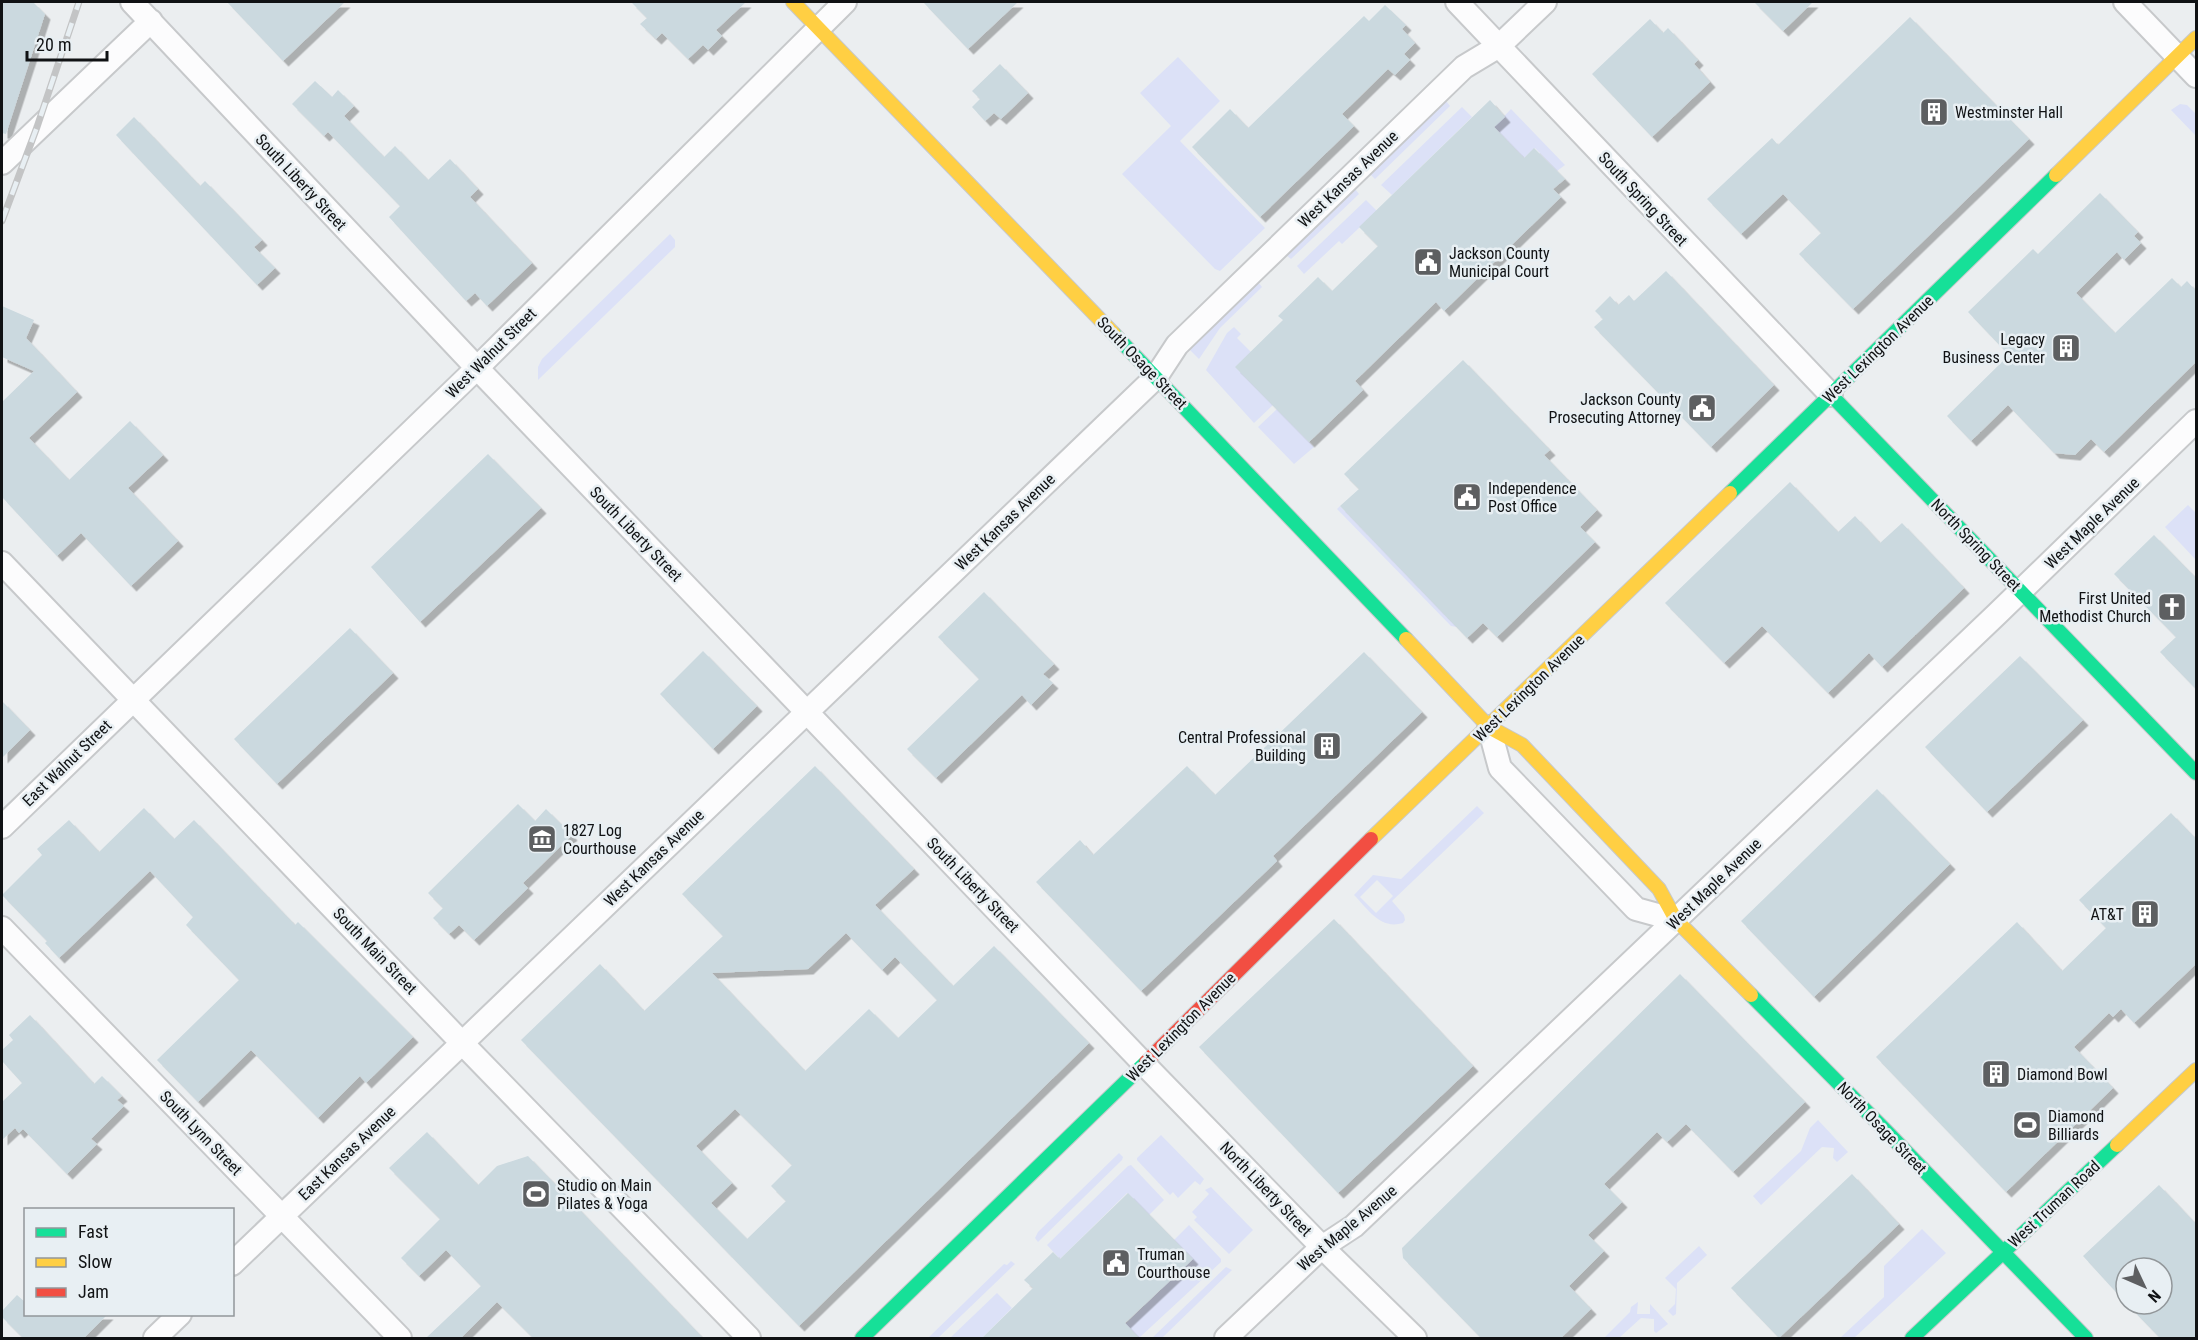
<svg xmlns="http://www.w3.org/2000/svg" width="2198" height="1340" viewBox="0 0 2198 1340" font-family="'Roboto Condensed',sans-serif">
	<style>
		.green { fill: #dce1f7; fill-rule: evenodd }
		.building { fill: #cbd9df; fill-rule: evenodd; filter: url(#shadow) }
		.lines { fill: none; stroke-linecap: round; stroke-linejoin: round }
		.street-casing { stroke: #c7c9cb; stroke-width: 26 }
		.fast-casing { stroke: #c7c9cb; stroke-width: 16 }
		.slow-casing { stroke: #c7c9cb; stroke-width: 16 }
		.jam-casing { stroke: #c7c9cb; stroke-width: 16 }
		.street { stroke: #fcfcfd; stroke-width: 22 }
		.fast { stroke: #16e098; stroke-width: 14 }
		.slow { stroke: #ffcf43; stroke-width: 14 }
		.jam { stroke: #f24e42; stroke-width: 14 }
		.rail-casing { stroke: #c3c4c5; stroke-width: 7 }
		.rail { stroke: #e8eff3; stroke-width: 4.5; stroke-dasharray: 14; stroke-linecap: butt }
		.labels { text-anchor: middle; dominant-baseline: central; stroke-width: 5; stroke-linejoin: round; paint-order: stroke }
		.poi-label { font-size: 16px; fill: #101214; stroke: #e8eff3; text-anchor: start }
		.street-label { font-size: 16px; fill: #101214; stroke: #e8eff3 }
	</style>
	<defs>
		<filter id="shadow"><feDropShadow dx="5.5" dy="5.5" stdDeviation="0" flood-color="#0004"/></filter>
	</defs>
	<rect width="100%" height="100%" fill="#ebeef0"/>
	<path class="green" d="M1178,57l42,44 -40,40 85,87 -45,43 -5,-2 -93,-95 49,-48 -31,-33z
		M1446,101l4,5 -75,73 -5,-5z
		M2180,104l7,1 9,9v22l-25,-26z
		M1462,107l10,10 -80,78 -11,-10z
		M1511,109l54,56 -8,6 -22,-23 -11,10 -30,-31z
		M1355,189l4,5 -68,65 -5,-4z
		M1366,200l11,11 -35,33 -3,-3 -35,33 -7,-8z
		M670,234l5,6v7l-137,133v-13l4,-8z
		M1258,282l4,5 -42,41 -21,31 -10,-10z
		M1234,327l7,7 -4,4 14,14 -15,15 37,38 -19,18 -48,-53 21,-37z
		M1277,409l37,38 -20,17 -36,-37z
		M2188,505l8,8v47l-31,-33z
		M1340,506l117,121 -6,-1 -114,-117z
		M1477,806l7,7 -92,88 12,14 1,5 -2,3c-23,7 -35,-14 -49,-28l19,-20 28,4zM1377,880l16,16 -17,17 -16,-16z
		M1818,1120l30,32 -11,10 -4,-4 1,-10 -12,-1 -61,58 -8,-9 48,-45 9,-23z
		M1161,1135l43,44 -4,6 -5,-4 -17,17 -5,-6 -3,3 -33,-35v-2z
		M1119,1153l4,4 -1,3 -84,82 -3,-4 3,-6z
		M1131,1165l33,35 -15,15 -22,-22 -67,66 -13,-14 81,-79z
		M1211,1187l42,43 -24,24 -35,-34 3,-3 -5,-5 17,-18 -4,-4z
		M1189,1225l32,34v3l-82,76 -14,-14 67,-64 -18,-20z
		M1922,1229l24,24 -92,85h-14l44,-41v-31z
		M1699,1246l8,9 -30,28 -1,31 -3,2 -5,-5 7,-7 1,-15 -11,-11z
		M1011,1261l4,3 -77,74h-10l76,-74 3,1z
		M1226,1267l6,3 -70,68h-10z
		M997,1293l15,15 -30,30h-32z
		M1638,1302l-1,12h13v-10l18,20 -12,9 -2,-2v-12l-13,-1 -22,20h-15l26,-26 1,-5z"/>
	<path class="building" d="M2,2h31l12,12 -39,120 -4,-1z
		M227,2h118l-62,59z
		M631,2h115l-30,28 6,6 -14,14 -5,-5 -15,14 -26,-26 -6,6 -16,-15 7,-6z
		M923,2h95l-50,47z
		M1754,2h59l-30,29z
		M1385,5l21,20 -4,4 13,14 -11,11 6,6 -15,15 -7,-6 -46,45 12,12 -94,91 -68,-70 38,-38 18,19 116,-112 5,5z
		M1910,17l119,122 -176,170 -54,-55 22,-21 -38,-39 -42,40 -34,-35 65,-61 6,7z
		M1650,19l13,14 5,-5 30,32 -4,4 16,18 -58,55 -60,-63z
		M1000,64l28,29 -27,26 -7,-6 -9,8 -13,-14 8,-8 -8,-8z
		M315,81l17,16 6,-7 16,16 -10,10 40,41 11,-11 33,34 22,-21 28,30 -8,8 62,66 -45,43 -12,-13 -9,8 -77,-84 11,-11 -72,-74 -4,4 -32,-32z
		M1490,100l15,17 -11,10 30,31 10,-10 31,31 -12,10 8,8 -117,114 -8,-9 -81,79 8,9 -54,52 -74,-75 48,-47 -5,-4 40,-39 14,14 46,-45 -19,-19z
		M134,117l66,69 5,-5 57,59 -8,7 21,21 -18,17 -141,-150z
		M2100,193l38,39 -4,4 7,7 -17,17 -7,-8 -41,41 39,40 57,-55 9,9 6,-6 9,10v71l-92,90 -13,-13 -16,16 -21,-2 -46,-48 -37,36 -24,-25 62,-61 -41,-43 65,-63 5,5z
		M1666,271l108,114 -63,62 -117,-120 9,-8 -8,-8 15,-15 8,9 11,-10 5,6z
		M2,306l32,14 -8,18 51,54 -48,46 40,42 61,-59 33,34 -35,33 50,53 -47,45 -50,-53 -24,23 -55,-59v-95l32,-31 -32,-14z
		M1463,360l87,90 -6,5 53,55 -17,17 15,15 -98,95 -14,-14 -16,15 -127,-132 19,-17 -15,-15z
		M488,454l53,54 -121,114 -49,-55z
		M1790,482l48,50 17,-16 25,27 22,-20 62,65 -82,79 -13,-14 -41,40 -66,-67 -38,37 -59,-60z
		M2154,535l42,43v111l-36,-37 16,-15 -62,-63z
		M984,592l70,72 -11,10 10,9 -22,22 -9,-10 -86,83 -29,-29 72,-70 -41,-42z
		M350,628l43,45 -116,111 -43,-45z
		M703,651l54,55 -44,43 -53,-55z
		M1364,652l58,60 -149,144 4,5 -136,130 -105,-109 44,-42 13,15 94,-89 28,29z
		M2020,656l63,64 -96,92 -62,-65z
		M2,701l28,29 -28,28z
		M815,766l99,103 -39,36 78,81 41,-40 95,97 -290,283 -278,-286 79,-76 44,47 79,-75 -41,-42zM846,933l36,37 13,-13 42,43 -39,38 -29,-29 -64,62 -93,-98 96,-4zM735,1109l57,56 -21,21 15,15 -39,38 -36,-36 21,-20 -36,-37z
		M1877,789l73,75 -136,133 -73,-76z
		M518,804l17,17 11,-12 26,26 -49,48 5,5 -54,52 -15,-15 -10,9 -16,-16 10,-10 -15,-15z
		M144,808l30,31 20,-19 101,105 3,-3 115,115 -47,46 -6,-7 -42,42 -67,-68 -53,52 -41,-42 82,-80 -53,-55 7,-8 -43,-46 -91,87 -14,-15 2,-2 -45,-46 40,-40 -5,-6 32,-29 30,32z
		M2171,813l25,26v125l-62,59 -13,-14 -8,8 -4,-4 -35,34 39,41 -107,104 -130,-135 141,-135 45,49 44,-43 -27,-28z
		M1334,919l139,147 -135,127 -139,-146z
		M1680,974l125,128 -72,70 -47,-48 -19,18 -10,-10 -53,52 18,18 -34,33 16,16 -35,35 22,23 -30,29h-80l-78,-80 -1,-10z
		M30,1015l64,69 8,-8 20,20 -5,4 7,6 -33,33 6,5 -30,30 -44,-45 -4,4 -4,-5 -13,12v-38l20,-19 -20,-22v-11l11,-10 -4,-5z
		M427,1132l51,53 19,-19 31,-10 175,182h-170l-36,-36 -36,36h-35l55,-52 -35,-36 -27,26 -18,-18 39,-39 -51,-51z
		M1852,1174l47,50 -120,114 -48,-50z
		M2159,1185l37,39v114h-36l-33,-34h35v-36h-36v35l-43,-47z
		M1128,1193l65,66 -68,64 14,15h-157l51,-50 -9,-8 29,-28 7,7z
		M17,1295l9,8v11h82l-24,24h-61l-21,-21v-6z"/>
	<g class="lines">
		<g class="street-casing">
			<path id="street" d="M132,2l345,366 667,696 178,183 93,91
				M1457,2l374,393
				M2125,2l71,74
				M2,163l149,-142
				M2,563l460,480 287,295
				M1489,727l11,41 136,141 40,11
				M2,827l475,-459 368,-366
				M2,928l398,410
				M232,1264l924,-887 21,-32 287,-278 35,-21 46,-44
				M155,1338l25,-24
				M1226,1338l96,-91 32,-21 643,-612 199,-193"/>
		</g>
		<g class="fast-casing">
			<path id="fast" d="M1114,334l292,305
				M1831,395l365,378
				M1730,493l326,-318
				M1751,995l135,136 200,207
				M862,1338l284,-276
				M1912,1338l205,-193"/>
		</g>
		<g class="slow-casing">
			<path id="slow" d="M793,2l321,332
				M2056,175l140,-137
				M1406,639l83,88 33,18 137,144 17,31 75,75
				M1371,839l359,-346
				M2117,1145l79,-75"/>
		</g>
		<g class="jam-casing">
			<path id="jam" d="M1146,1062l225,-223"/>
		</g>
		<use href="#street" class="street"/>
		<use href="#fast" class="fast"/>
		<use href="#slow" class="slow"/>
		<use href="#jam" class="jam"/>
		<g class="rail-casing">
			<path id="rail" d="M2,221l35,-94 42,-125"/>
		</g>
		<use href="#rail" class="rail"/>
	</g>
	<defs>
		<g id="building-square" transform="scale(1.5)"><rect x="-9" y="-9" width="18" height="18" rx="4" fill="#5d5f61" stroke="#e8eff3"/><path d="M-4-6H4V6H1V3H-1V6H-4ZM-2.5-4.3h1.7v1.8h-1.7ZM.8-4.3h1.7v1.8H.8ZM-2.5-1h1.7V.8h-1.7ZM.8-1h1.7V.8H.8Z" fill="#fff"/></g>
		<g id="civic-square" transform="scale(1.5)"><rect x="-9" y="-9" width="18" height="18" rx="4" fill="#5d5f61" stroke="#e8eff3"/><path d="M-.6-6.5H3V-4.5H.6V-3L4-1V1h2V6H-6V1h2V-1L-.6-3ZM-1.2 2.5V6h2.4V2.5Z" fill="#fff"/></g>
		<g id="church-square" transform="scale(1.5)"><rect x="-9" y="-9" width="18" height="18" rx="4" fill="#5d5f61" stroke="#e8eff3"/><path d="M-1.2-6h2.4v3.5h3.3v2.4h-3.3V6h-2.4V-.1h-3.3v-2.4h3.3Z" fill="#fff"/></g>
		<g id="museum-square" transform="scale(1.5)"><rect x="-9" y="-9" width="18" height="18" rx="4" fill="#5d5f61" stroke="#e8eff3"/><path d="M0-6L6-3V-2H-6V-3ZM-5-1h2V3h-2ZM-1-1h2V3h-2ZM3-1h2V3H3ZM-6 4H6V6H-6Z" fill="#fff"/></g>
		<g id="stadium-square" transform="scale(1.5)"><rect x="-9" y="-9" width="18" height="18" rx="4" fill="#5d5f61" stroke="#e8eff3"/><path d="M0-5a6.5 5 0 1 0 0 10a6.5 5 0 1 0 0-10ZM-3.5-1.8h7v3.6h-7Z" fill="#fff"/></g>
	</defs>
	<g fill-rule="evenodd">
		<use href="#building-square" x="1934" y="112"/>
		<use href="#civic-square" x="1428" y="262"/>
		<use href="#building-square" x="2066" y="348"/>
		<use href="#civic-square" x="1702" y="408"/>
		<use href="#civic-square" x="1467" y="497"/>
		<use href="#church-square" x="2172" y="607"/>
		<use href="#building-square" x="1327" y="746"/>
		<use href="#museum-square" x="542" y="839"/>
		<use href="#building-square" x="2145" y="914"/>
		<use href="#building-square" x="1996" y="1074"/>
		<use href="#stadium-square" x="2027" y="1125"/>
		<use href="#stadium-square" x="536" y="1194"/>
		<use href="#civic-square" x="1116" y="1263"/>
	</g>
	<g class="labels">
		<g class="poi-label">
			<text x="1955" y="112">Westminster Hall</text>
			<text x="1449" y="253">Jackson County<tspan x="1449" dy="18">Municipal Court</tspan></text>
			<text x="2045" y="339" text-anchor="end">Legacy<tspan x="2045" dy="18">Business Center</tspan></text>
			<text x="1681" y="399" text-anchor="end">Jackson County<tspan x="1681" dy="18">Prosecuting Attorney</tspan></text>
			<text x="1488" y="488">Independence<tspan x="1488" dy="18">Post Office</tspan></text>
			<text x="2151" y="598" text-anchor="end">First United<tspan x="2151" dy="18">Methodist Church</tspan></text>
			<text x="1306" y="737" text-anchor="end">Central Professional<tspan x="1306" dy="18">Building</tspan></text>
			<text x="563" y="830">1827 Log<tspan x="563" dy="18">Courthouse</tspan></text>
			<text x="2124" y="914" text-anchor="end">AT&amp;T</text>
			<text x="2017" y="1074">Diamond Bowl</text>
			<text x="2048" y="1116">Diamond<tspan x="2048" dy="18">Billiards</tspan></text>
			<text x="557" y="1185">Studio on Main<tspan x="557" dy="18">Pilates &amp; Yoga</tspan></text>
			<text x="1137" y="1254">Truman<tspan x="1137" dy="18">Courthouse</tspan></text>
		</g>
		<g class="street-label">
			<text transform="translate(1348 179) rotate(-44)">West Kansas Avenue</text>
			<text transform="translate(301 182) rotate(47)">South Liberty Street</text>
			<text transform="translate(1643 199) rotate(47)">South Spring Street</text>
			<text transform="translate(1878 349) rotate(-44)">West Lexington Avenue</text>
			<text transform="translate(491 353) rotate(-45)">West Walnut Street</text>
			<text transform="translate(1142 363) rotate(46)">South Osage Street</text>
			<text transform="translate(1005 522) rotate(-44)">West Kansas Avenue</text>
			<text transform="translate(2092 523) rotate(-44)">West Maple Avenue</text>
			<text transform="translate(636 534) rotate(46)">South Liberty Street</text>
			<text transform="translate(1976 545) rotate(46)">North Spring Street</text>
			<text transform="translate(1529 688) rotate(-44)">West Lexington Avenue</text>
			<text transform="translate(67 763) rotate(-44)">East Walnut Street</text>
			<text transform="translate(654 858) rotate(-44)">West Kansas Avenue</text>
			<text transform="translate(1714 884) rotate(-44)">West Maple Avenue</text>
			<text transform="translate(973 885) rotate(46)">South Liberty Street</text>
			<text transform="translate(375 951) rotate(46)">South Main Street</text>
			<text transform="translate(1181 1027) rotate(-45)">West Lexington Avenue</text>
			<text transform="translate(1882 1128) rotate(46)">North Osage Street</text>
			<text transform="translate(201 1133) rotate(46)">South Lynn Street</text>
			<text transform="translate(347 1153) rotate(-44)">East Kansas Avenue</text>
			<text transform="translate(1266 1189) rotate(46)">North Liberty Street</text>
			<text transform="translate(2054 1204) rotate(-43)">West Truman Road</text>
			<text transform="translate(1347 1228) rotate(-40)">West Maple Avenue</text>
		</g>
	</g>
	<rect width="2198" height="1340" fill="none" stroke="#101214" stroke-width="6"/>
	<rect x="24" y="1208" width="210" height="108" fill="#e8eff3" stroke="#92979a" stroke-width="1.5"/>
	<rect x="36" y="1228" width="30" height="9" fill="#16e098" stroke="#92979a" stroke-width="1.5"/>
	<text x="78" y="1238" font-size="18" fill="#101214">Fast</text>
	<rect x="36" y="1258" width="30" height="9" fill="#ffcf43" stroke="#92979a" stroke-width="1.5"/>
	<text x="78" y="1268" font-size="18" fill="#101214">Slow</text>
	<rect x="36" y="1288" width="30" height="9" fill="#f24e42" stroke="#92979a" stroke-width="1.5"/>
	<text x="78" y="1298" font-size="18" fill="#101214">Jam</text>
	<g transform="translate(2144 1286) rotate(134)"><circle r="28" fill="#e8eff3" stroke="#92979a" stroke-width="1.5"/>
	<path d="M0-4.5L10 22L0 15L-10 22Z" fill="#5d5f61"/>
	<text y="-9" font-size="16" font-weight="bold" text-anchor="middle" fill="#101214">N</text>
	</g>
	<path d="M27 51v9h80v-9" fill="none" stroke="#101214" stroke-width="3"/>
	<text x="36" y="51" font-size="18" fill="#101214" stroke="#e8eff3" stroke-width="4.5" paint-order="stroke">20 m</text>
</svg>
